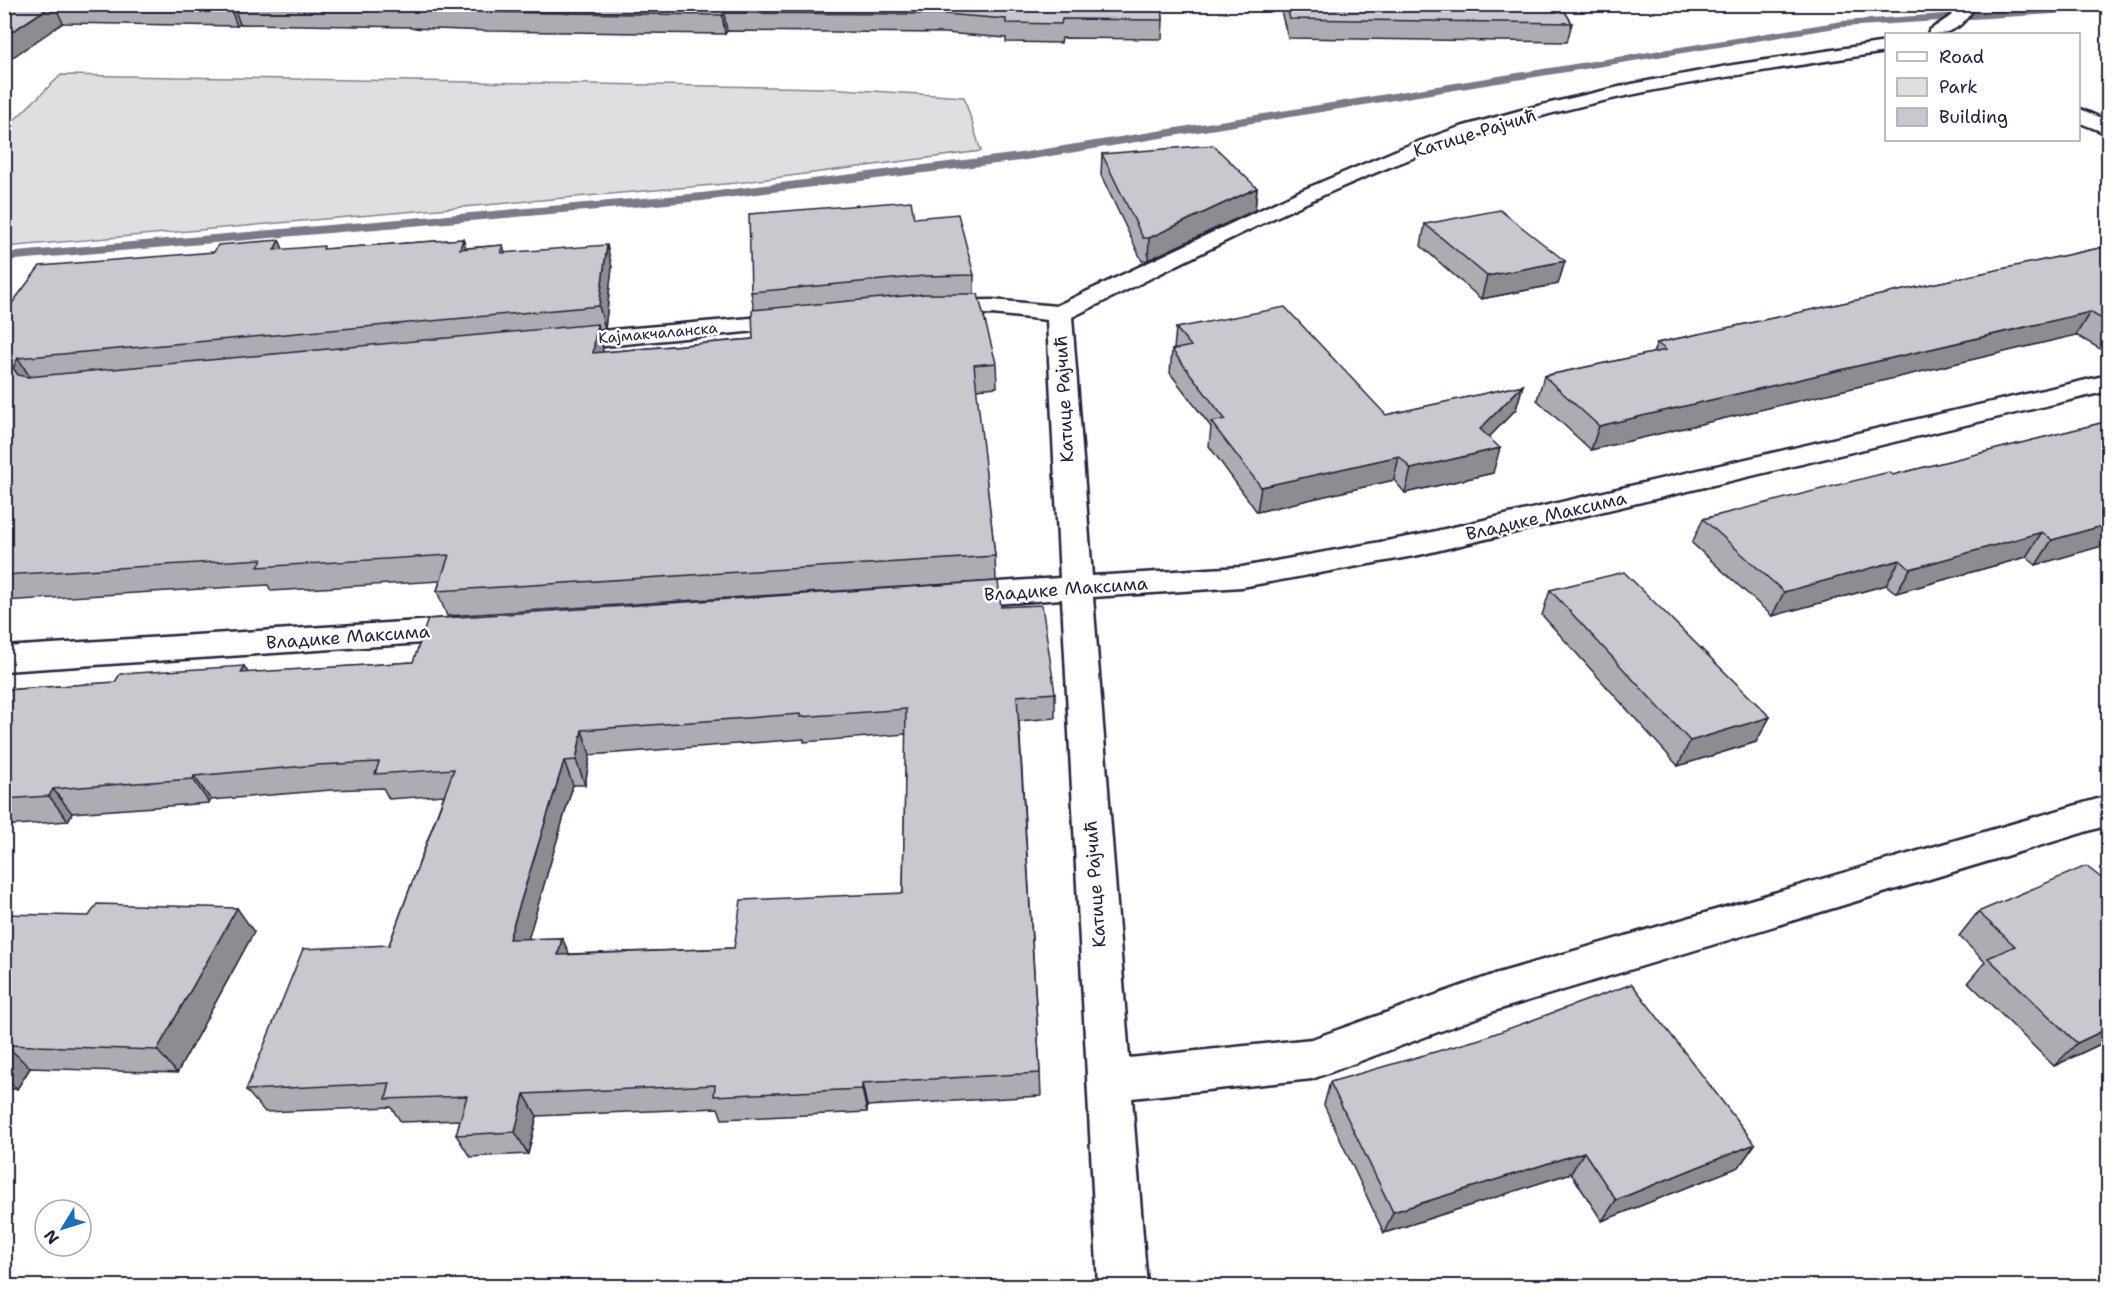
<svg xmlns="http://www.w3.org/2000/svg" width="2113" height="1291" viewBox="0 0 2113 1291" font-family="'Shantell Sans',sans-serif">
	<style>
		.green { fill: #dfdfe2; stroke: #80808e; stroke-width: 1.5 }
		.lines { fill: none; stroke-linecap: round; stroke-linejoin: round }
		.stream { fill: #7a7a88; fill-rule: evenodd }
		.minor-casing { stroke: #22223b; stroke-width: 5 }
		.minor { fill: #fff; fill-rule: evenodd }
		.wall { fill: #acacb2; stroke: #22223b; stroke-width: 1.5; fill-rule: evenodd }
		.shaded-wall { fill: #8c8c91; stroke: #22223b; stroke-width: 1.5 }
		.building { fill: #c8c8cf; stroke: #22223b; stroke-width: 1.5; fill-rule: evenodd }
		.labels { text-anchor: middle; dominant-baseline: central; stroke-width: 5; stroke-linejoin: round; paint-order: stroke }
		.far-street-label { font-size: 15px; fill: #22223b; stroke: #fff }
		.street-label { font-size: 18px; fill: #22223b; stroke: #fff }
	</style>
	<rect width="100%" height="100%" fill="#fff"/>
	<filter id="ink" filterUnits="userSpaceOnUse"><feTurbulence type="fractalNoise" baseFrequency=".0167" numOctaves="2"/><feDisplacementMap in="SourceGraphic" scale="12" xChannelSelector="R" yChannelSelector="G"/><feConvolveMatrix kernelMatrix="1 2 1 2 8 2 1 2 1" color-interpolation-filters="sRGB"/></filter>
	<g filter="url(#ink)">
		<path class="green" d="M61,75l765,13 138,9 17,54 -245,32 -731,64v-118z"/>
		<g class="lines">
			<path class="stream" d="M2089,4h17l-21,8 -243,15 -822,134 -318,40 -698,60v-8l698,-60 318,-40 822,-132z"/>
			<g class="minor-casing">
				<path id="minor" d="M1960,4h17c-15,22 -22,30 -49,30l2,-4 21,-14z
					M1886,42v10c-140,21 -283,41 -418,86 -137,46 -267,116 -396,179l20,259 150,-9 177,-32 689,-160v16l-689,164 -177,32 -149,10 36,461 183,-19 183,-65 613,-178v29l-611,185 -185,69 -180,19 15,188h-49l-36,-687 -108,8 -11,-3 -5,-8 5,-8 11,-3 106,-7 -13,-258 -55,-6 -55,1 -9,-2 -3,-5 3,-5 9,-2 55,-1 64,6 242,-114 106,-45 53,-19 68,-19 107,-25 101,-19z
					M2078,108l30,13v13l-30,-12z
					M796,314l9,2 3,5 -3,5 -251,25 -9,-3 -4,-5 4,-5 9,-3z
					M468,618l12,3 4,8 -4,8 -12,3 -464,31v-24z"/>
			</g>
			<use href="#minor" class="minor"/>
		</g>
		<path class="wall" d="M4,4h1158l1,16 -1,19 -100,-1 -1,5 -55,-1v-4l-61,-5 -218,-2 -2,3 -236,-3 -79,-3v-1l-170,-3 -3,2 -174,-3z
			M1279,4h281l12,19 -5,19 -279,-4z
			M1102,154l155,34 -2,22 -107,50 -6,1 -41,-86z
			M914,218l60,57v19l22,69 1,24 -21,2 19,167 1,25 -549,35 -10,-25 3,-10 -169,10 -3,-6 -264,16v-287l210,-62 65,-12 4,10 42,-1 138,-10 3,9 37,-3 2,8 107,14 -7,62h-7l5,19 -1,4 151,-13 1,-29 -3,-18z
			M1425,224l140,37 -7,23 -77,15 -60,-53z
			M2109,246v108l-33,-19 -485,115 -54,-50 7,-24 109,-23 4,-10z
			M1176,328l210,87 137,-30 -7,24 -27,28 4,36 -88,20 -11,-13 -137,32 -48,-66 2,-19 -41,-54 2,-23 2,-1z
			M2109,421v123l-73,21 -10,-8 -130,36 -10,-8 -114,31 -80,-73 11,-24 190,-44z
			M1550,590l220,127 -14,25 -78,24 -136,-151z
			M1001,607l54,86v25l-36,3 21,352 1,23 -174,10v6l-145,7 -4,-11 -181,8 -9,38 -58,3 -14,-22 4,-15 -59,2 -10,-15 -126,5 -19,-22 143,-145 55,-150 -55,4 -6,-11 -52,2 -120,10 -2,3 -137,10 -4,8 -64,5v-136l409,-28zM906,734l-3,159 -169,55 -165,6 -7,-16 -34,1 45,-154h12l5,-30 214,-16v3z
			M2109,884v156l-55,26 -86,-84 17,-20 -26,-26 19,-24z
			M4,914l250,18 -77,141 -147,-5 -13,21h-13z
			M1330,1082l425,62 -16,23 -137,54 -31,-48 -187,60 -60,-128z"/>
		<path class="shaded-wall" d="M54,4l9,19 -59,40v-26z
			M233,5l7,19 -3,2 -7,-19z
			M724,13l3,18 -2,3 -3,-19z
			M1257,188l-2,22 -107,50 1,-22z
			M463,239l7,22 -10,-12z
			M279,240l10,22 -15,-12z
			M607,245l5,22 -7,62 -6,-23z
			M1565,261l-7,23 -77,15 6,-23z
			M2090,312l-14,23 -485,115 8,-24z
			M597,324l6,24 -4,28 -6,-23z
			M18,358l15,24 -6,9 -14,-23z
			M1523,385l-7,24 -42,44 6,-24z
			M1500,448l-7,25 -88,20 6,-24z
			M1399,456l-5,24 -137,32 4,-25z
			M2109,524v20l-73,21 16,-25z
			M2042,532l-16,25 -130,36 14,-24z
			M1900,560l-14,25 -114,31 12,-24z
			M244,666l15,25 -18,-18z
			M1770,717l-14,25 -78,24 12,-25z
			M582,730l8,25 -5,30 -9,-25z
			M564,761l9,24 -52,179 -12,-25z
			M194,776l17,24 -2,3 -16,-24z
			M53,789l19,24 -4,8 -19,-25z
			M237,908l17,24 -77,141 -20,-23z
			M562,938l11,24 -15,-7z
			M2109,1028v12l-55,26 23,-23z
			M6,1045l24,23 -13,21 -13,-11v-30z
			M862,1083l5,23v6l-5,-23z
			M524,1094l13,22 -9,38 -13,-22z
			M1755,1144l-16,23 -137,54 14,-21z
			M1584,1152l-13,21 -187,60 9,-21z"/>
		<path class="building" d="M4,4h50l-50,33z
			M69,4h1093l1,16 -101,-1 -1,5 -55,-1v-4l-62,-5 -220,-1 -2,2 -238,-3 -80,-3 2,-1 -173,-3 -3,2z
			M1286,4h274l12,19 -282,-4z
			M1213,145l44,43 -108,50h-6l-41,-84z
			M911,201l3,17 44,-4 16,61 -49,1 -174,16 -2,-78z
			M1500,210l65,51 -78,15 -62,-52z
			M463,239l-3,10 43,-4 -2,8 106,-8 -8,61 -581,52 -5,10 5,7 9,2 570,-53 -4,29 160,-14 -1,-29 173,-16h53l18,69 -22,2 21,191 -558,35 12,-36 -191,12 4,-8 -258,16v-261l36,-48 174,-14 4,-7 61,-5 -5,10 50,-4 -1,3z
			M2109,246v77l-19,-11 -491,114 -55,-50 122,-26 -9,-7z
			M1285,307l101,108 137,-30 -43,44 20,19 -89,21 -12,-13 -138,31 -50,-65 14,-3 -53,-69 19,-4 -15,-18z
			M2109,421v103l-57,16 -10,-8 -132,37 -10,-9 -116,32 -81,-73 186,-47 4,3z
			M1624,572l146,145 -80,24 -140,-151z
			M998,581l3,26 41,-2 13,88 -38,3 23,377 -178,10v6l-148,7 1,-11 -191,9 -9,38 -59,3 11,-39 -81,3 4,-16 -144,7 57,-141 86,-4 65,-176 -79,5 4,-12 -62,3 -123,11 -1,3 -140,10 -4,7 -45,3v-109l111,-8 5,-8 124,-8 -3,7 172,-11 15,-43zM906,709l-3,184 -162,7 -7,48 -176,7 4,-17 -53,1 55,-178 12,-1 6,-30 218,-16v3z
			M2086,866l23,18v144l-32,15 -89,-85 27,-12 -37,-34z
			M97,904l140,4 -80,142 -151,-5 -2,3v-134l85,2z
			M1632,984l123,160 -139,56 -32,-48 -191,60 -63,-130 150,-43z"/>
	</g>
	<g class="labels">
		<g class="far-street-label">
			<text transform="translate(658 333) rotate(-5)">Кајмакчаланска</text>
		</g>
		<g class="street-label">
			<text transform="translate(1475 133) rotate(-17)">Катице Рајчић</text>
			<text transform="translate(1064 399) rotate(-93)">Катице Рајчић</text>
			<text transform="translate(1546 516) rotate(-13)">Владике Максима</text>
			<text transform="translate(1066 589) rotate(-4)">Владике Максима</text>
			<text transform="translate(348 637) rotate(-4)">Владике Максима</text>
			<text transform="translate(1095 884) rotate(-94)">Катице Рајчић</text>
		</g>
	</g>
	<rect width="2113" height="1291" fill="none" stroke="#fff" stroke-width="24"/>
	<rect x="12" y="12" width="2089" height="1267" fill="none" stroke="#22223b" stroke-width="2" filter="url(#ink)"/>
	<rect x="1885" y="33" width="195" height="108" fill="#ffffff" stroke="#a7a7b1" stroke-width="1.5"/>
	<rect x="1897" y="52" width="30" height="9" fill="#ffffff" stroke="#a7a7b1" stroke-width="1.5"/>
	<text x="1939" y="63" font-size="18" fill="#22223b">Road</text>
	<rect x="1897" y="78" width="30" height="18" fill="#dfdfe2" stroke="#a7a7b1" stroke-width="1.5"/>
	<text x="1939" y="93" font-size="18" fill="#22223b">Park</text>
	<rect x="1897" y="108" width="30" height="18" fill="#c8c8cf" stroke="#a7a7b1" stroke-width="1.5"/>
	<text x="1939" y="123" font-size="18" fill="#22223b">Building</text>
	<g transform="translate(63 1228) rotate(232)"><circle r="28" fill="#ffffff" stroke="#a7a7b1" stroke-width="1.5"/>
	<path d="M0-4.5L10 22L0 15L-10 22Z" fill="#1f6fb2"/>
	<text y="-9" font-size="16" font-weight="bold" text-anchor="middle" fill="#22223b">N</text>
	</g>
</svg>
